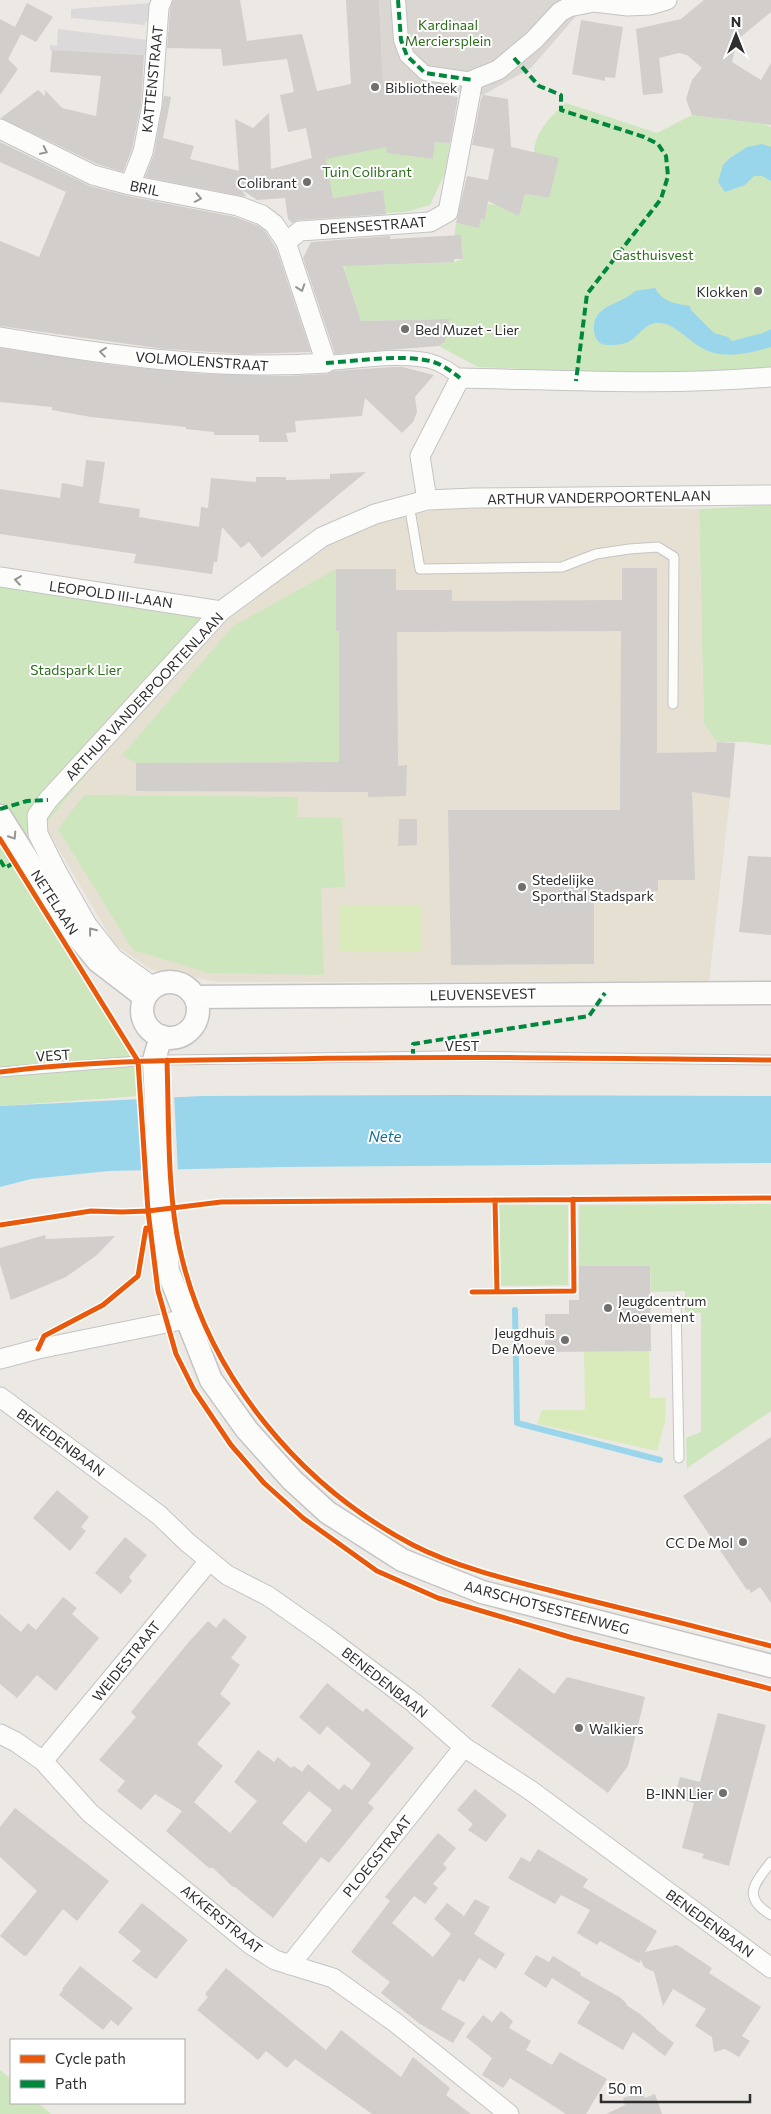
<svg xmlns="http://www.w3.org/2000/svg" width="771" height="2114" viewBox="0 0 771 2114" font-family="Commissioner,sans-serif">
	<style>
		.industrial { fill: #dcd9db }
		.education { fill: #e6e0d3 }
		.green { fill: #cee6be }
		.pitch { fill: #d9eabb }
		.plaza { fill: #dad6d2 }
		.water { fill: #99d6ec }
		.pier { fill: #ece8e4 }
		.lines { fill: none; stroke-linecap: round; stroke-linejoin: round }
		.stream { stroke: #99d6ec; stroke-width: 6 }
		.building { fill: #d1cecb; fill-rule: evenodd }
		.service-casing { stroke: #c5c4c5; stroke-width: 11 }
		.pedestrian-casing { stroke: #c5c4c5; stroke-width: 16 }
		.minor-casing { stroke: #c5c4c5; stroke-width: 21 }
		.tertiary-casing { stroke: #c5c4c5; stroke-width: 25 }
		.service { stroke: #fcfcfb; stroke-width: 9 }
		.pedestrian { stroke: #fcfcfb; stroke-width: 14 }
		.minor { stroke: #fcfcfb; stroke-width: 19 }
		.tertiary { stroke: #fcfcfb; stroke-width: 22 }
		.quiet { stroke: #00873e; stroke-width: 4; stroke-dasharray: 8 4; stroke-linecap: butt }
		.cycleway-casing { stroke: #fff; stroke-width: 8 }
		.cycleway { stroke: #e8590c; stroke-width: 5 }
		.oneway { stroke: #959594 }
		.poi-dot { fill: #706f6e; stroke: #fff; stroke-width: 2 }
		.labels { text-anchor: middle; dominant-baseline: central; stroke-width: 4; stroke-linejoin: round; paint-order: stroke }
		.park-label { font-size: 14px; fill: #2c6e1b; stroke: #fff }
		.street-label { font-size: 14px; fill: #2e2e2e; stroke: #fff }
		.poi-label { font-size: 14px; fill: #2e2e2e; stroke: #fff; text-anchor: start }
		.water-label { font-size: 15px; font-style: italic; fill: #0d6fa3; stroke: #fff }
	</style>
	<rect width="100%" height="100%" fill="#ece8e4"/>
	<path class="industrial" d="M151,3l-3,21v-2h-3v3l-74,-7v-9z
		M58,29l90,11 -1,15 -97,-5v-5l7,1z"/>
	<path class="education" d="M563,507l136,2 5,215 13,18 -5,53 18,3 -21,183 -491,1 -66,-12 -37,-25 -70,-119 176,-215 101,-74 53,-15 65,-13z"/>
	<path class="green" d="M566,103l91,30 35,-18 72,9 7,3v241l-64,5 -116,-1 -113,-5 -39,-21 6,-4 5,-23 -89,2 -16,-49 -1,-9 21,-2 1,4 88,-3 9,-3 -1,-18h-8l2,-18 23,5 2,-9 4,1 3,-16 10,1 21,11 6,-22 24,4c-3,-10 -15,-37 -15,-46 1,-21 18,-37 32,-49z
		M435,142l15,1 -5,30 -15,32 -24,7 -20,1 -4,-23 -49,8 -8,-43 10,2 52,-11v7l46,6z
		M771,505v240l-24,-3h-30l-13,-18 -5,-215z
		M336,569v62h3v131l-203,1 -14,-8 111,-129z
		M0,583l221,28 -206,251 123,199 2,35 -140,10z
		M84,795l214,2 -1,20 45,1 3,69 -24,1 3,87 -116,-2 -75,-23 -75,-121z
		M771,1204v207l-84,57 -1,-30 15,-6v-119l-16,-1v-21l-34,1 -1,-26h-71v-61z
		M499,1205h69v80l-67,1z
		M0,2070l11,9v24h27l13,11h-51z"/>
	<path class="pitch" d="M340,906h82v45h-82z
		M584,1351h65l1,47h16l-1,23 -8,30 -120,-27 5,-14h43z"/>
	<path class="plaza" d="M379,0h211l-59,68 -48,27 -100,-12z"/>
	<path class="water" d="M762,144l9,3v34l-9,-5h-8l-9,9 -20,7 -7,-10 5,-17 7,-7 17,-11z
		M655,288c9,15 19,15 35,18l1,4 23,23 14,4 4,4 31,-8 8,-4v18c-24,7 -52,14 -74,-2 -9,-6 -21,-18 -31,-21 -19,-5 -23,8 -36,17 -7,4 -23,6 -30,2 -4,-3 -6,-9 -6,-13 -2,-26 28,-25 41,-39z
		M456,1095l315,1v67l-490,4 -172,4 -78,8 -31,8v-81l202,-10z"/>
	<path class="pier" d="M174,1094l4,78 -36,1 -5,-78z"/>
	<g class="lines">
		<path class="stream" d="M515,1310l2,113 143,37"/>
	</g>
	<path class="building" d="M173,0h67l7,41 55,-7 15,57 34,-7 -5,-84h33l4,83 58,7v4l17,3 -8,46 -15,-1 -2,17 -47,-6 1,-6 -61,12 7,39 50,-8 3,24 -87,6 -7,3 -4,-4 -3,-21 -28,2 -15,-10 4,7 -101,-20 9,-23 10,-58 7,1 -8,41 31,8 -4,13 49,12 -4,-52 18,9 16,-15 2,56 41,-11 -6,-30 -18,4 -8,-37 14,-3 -7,-33 -64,7 -2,-17 -54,-1 3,-38z
		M704,0h67v12l-34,28 -5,22 29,18 10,-17v62l-79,-10 -6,-16 6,-19 10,-12 -15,-13 -8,-2 -20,5 4,35 -20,2 -7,-66 45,-10z
		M27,3l26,14 -17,25 -15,-8 -13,25 10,10 -18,26v-76l15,8z
		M581,20l42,7 -8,51 -10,-1v4l-33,-7z
		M52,50l92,5 -3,49 -9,45 -9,23 -26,-8 -96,-46 37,-28 7,6v-6l17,18 34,8 5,-40 -51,-4z
		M483,95l25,4 3,48 48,11 -10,40 -24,-4 -6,22 -31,-15 -3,19 -4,-1 -2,9 -23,-5 11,-47 21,4 6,-31 -22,-4 9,-46z
		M0,142l90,44 38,10 107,21 22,8 9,7 11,18 34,102 -66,2 -81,-5 -164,-23v-85l39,16 27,-65 -66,-30z
		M461,235l2,24h-9v3l-111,4 18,55 89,-2 -5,23 -6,4 -104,8 -32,-96 8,-16 79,-6v3z
		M0,348l120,18 83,8 83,2 41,-2 6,-3 60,-4h9l32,8 -19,22 2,15 -4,10 -11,11 -37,-35 -3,18 -67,5 1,11 -10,1 2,9h-29v-7h-45v-3l-28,-3v-2l-95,-10 -39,-7v-3l-52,-5z
		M86,460l19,2 -6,41 41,6 -1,8 60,10 2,-20 7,1 3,-30 45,4v-5h30v3l44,-1v-5l36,-2 -104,86 -13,-16 -8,6 -19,-21 -5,35h-3l-2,12 -78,-11 2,-9 -136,-20v-45l60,9 2,-15 21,4z
		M622,568h35v185l59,-1 1,-10 18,1 -5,55 -38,-6 3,88h-37v11l-64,1v72l-143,1 -3,-155h172l1,-179 -224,1 1,134 9,-1 -1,31 -38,1v-5l-232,-1v-28l203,-1v-131h-3v-62h60v21h56v11l170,-1z
		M399,819h18v26l-19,1z
		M748,856l23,1v78l-32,-3z
		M45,1235l1,4 69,-3 -18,19 -31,22 -55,23 -11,-36v-16z
		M579,1266h71l1,85 -106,1v-38h24v-14h10z
		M771,1437v166l-11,-16 -9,6 -2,-4 -2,1 -64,-94z
		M57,1490l32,27 -8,10 5,4 -16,20 -37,-33z
		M125,1537l22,18 -18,22 3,4 -11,13 -26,-21z
		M63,1597l14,11 -5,6 27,24 -43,53 -19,-16 -20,23 -17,-14v-70l21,18 7,-9 8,7z
		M224,1618l23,19 -16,21 9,7 -20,29 11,9 -34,41 26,22 -29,36 36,31 27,-32 -23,-19 24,-32 16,12 4,-5 13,11 3,-2 8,6 6,-8 31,26 5,-6 8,6 19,-26 -44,-38 -7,9 -21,-18 28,-34 36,29 3,-4 48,40 -46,55 6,5 -45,55 -8,-6 -48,61 -38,-31h-2l-20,-19h-4l-43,-37 16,-20 -27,-17 -14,16 -24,-19 8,-10 -26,-21 37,-43 -5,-5 57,-69 20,-22 8,7zM309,1791l23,19 -26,33 -24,-20z
		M519,1668l35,26 13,-17 78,20 -17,69 -20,27 -117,-87z
		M718,1713l48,12 -37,141 -27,-8 2,-4 -22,-6 12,-45 -20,-5 6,-21 20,5z
		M475,1789l32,26 -21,27 -18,-12 5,-6 -16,-14z
		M15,1808l94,73 -32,40 -14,-12 -36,46 -3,1 -24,-20 37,-45 -37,-34v-30z
		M438,1833l18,15 -13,16 4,4 -14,16 5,4 -13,16 -11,-8 -22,27 41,34 18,-23 -17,-15 13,-16 17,13 11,-17 15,8 -16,27 31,20 -9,15 -17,-11 -15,24 -5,-3 -18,30 24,14 -12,20 -33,-19 -39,-31 9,-11 -39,-30 39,-51 -5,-4z
		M538,1849l50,30 -5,8 74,44 -12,21 32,-7 35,23 -3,5 52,34 -19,29 8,5 -11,16 -14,-8 -11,3 -2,-15 -17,-11 11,-17 -33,-20 -10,17 -9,-34 -10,-5 -3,-7 -2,3 -39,-22 -3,4 -20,-12 13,-23 -29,-15 -6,9 -47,-26 13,-21 9,5z
		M142,1903l46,37 -32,39 -24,-18 9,-10 -23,-19z
		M536,1955l13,7 4,-6 28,17 -1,2 41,23 6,6 -1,1 14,9 16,14v1l18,14 -9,13 -32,-24 -10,18 -46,-27 13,-21 -38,-24 -6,10 -22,-14z
		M80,1966l53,42 -15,18 -7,-6 -8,10 -44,-35 4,-5 -1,-1z
		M226,1968l100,82 15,-20 60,47 12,-20 37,31 -4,7 25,19h-99l-77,-55 -8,9 -21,-17 -8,9 -61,-50 11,-13 -3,-3z
		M501,2011l12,10 -4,7 22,13 -5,9 26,15 8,-13 47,27 -21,35h-20l-56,-36 -7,10 -21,-13 10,-17 -26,-21 17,-22 9,7z
		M642,2091l3,7 10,-4 7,20h-56l19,-9 -2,-7z"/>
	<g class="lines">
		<g class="service-casing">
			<path id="service" d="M409,504l11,65 142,-2 34,-13 33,-5 29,-2 16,10 -1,147
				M167,1060l278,-4 326,4
				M0,1072l138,-11
				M676,1301l3,157
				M771,1862c-16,21 -30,35 0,53"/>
		</g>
		<g class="pedestrian-casing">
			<path id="pedestrian" d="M398,0l3,40 6,16 18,17 48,7
				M326,363c32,-2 74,-9 104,-2 12,3 21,10 30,17"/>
		</g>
		<g class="minor-casing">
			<path id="minor" d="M0,129l93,46 37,10 108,21 24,9 12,9 12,18 40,121c-109,8 -218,-8 -326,-26
				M130,185l13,-33 9,-47 7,-98 3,-7
				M286,242l14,-11 130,-9 18,-10 25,-132 25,-10 36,-30 26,-28 9,-5 25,-5 34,4 22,-1 17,-5
				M427,500l-7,-44 40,-78c104,2 208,8 311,-1
				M0,577l221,34
				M153,987l-40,-29 -26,-33 -30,-53 -19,-38 -1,-18 11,-16 173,-189 101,-74 53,-23 52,-14 47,-2 297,-3
				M0,1359l38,-10 148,-30
				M0,1397l159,118 28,27 40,33 41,21 57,40 89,67 50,44 66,43 241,178
				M0,1734l16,8 27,19 47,52 160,131 25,16 58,18 63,45 113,91
				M43,1761l166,-200
				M290,1965l174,-218"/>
		</g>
		<g class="tertiary-casing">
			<path id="tertiary" d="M0,816l70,111 28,34 47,36
				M142 1010a28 28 0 1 1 56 0a28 28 0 1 1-56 0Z
				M195,997l576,-4
				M161,1036l-7,24 6,126 8,85 43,109 36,50 45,50 35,32 75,48 80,32 289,74"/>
		</g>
		<use href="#service" class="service"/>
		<use href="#pedestrian" class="pedestrian"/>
		<use href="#minor" class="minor"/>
		<use href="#tertiary" class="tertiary"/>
		<path class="quiet" d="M398,0l3,40 6,16 18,17 48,7
			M514,58l25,28 22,9v15l83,27 14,7 8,12 2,20 -7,23 -74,95 -11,87
			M326,363c32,-2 74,-9 104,-2 12,3 21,10 30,17
			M0,809l27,-8 21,-1
			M0,860l5,8 10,-6
			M413,1057v-13l176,-28 16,-23"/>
		<g class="cycleway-casing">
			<path id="cycleway" d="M0,839l138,222 10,150 10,80 18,63 18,36 37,55 33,38 39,35 74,53 61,27 135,40 198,51
				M167,1060c2,60 0,133 13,190 28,126 120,236 233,295 46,24 109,38 159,51 66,16 133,33 199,50
				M0,1072c94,-12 188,-12 283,-13 162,-3 325,-1 488,1
				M495,1200l2,92
				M0,1225l91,-14 31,1 26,-1 73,-9 550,-4
				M472,1292l102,-1 -1,-92
				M38,1349l6,-13 59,-31 35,-29 8,-48"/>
		</g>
		<use href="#cycleway" class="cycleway"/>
	</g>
	<defs><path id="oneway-chevron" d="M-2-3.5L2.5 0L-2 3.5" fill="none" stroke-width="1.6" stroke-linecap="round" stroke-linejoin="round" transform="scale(1.25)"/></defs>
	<g class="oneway">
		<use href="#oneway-chevron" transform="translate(44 151) rotate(26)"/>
		<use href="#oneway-chevron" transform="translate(198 198) rotate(11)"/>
		<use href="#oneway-chevron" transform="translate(301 288) rotate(71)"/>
		<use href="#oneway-chevron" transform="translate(103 352) rotate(-173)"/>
		<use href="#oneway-chevron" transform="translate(18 580) rotate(-172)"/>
		<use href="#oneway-chevron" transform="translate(13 836) rotate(57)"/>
		<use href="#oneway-chevron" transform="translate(92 931) rotate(-128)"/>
	</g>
	<g class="poi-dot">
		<circle cx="375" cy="87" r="5"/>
		<circle cx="307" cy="182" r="5"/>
		<circle cx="758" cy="291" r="5"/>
		<circle cx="405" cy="329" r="5"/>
		<circle cx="522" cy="887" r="5"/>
		<circle cx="608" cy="1308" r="5"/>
		<circle cx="565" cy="1340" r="5"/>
		<circle cx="743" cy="1542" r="5"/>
		<circle cx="579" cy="1728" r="5"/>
		<circle cx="723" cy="1793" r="5"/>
	</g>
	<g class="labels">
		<g class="park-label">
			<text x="448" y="24">Kardinaal<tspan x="448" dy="16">Merciersplein</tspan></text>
			<text x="367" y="171">Tuin Colibrant</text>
			<text x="653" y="254">Gasthuisvest</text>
			<text x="76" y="669">Stadspark Lier</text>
		</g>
		<g class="street-label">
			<text transform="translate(152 79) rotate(-84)">KATTENSTRAAT</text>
			<text transform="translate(145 188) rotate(12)">BRIL</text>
			<text transform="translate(373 225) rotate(-4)">DEENSESTRAAT</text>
			<text transform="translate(202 361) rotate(4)">VOLMOLENSTRAAT</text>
			<text transform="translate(599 497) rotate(-1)">ARTHUR VANDERPOORTENLAAN</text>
			<text transform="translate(111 594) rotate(8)">LEOPOLD III-LAAN</text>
			<text transform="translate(144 696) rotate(-47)">ARTHUR VANDERPOORTENLAAN</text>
			<text transform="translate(55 902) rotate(57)">NETELAAN</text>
			<text transform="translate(483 994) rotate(-1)">LEUVENSEVEST</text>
			<text x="462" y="1045">VEST</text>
			<text transform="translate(53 1055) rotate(-4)">VEST</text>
			<text transform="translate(61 1442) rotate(36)">BENEDENBAAN</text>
			<text transform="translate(547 1607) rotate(15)">AARSCHOTSESTEENWEG</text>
			<text transform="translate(126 1661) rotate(-51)">WEIDESTRAAT</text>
			<text transform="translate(385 1682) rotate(38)">BENEDENBAAN</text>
			<text transform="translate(377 1856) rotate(-51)">PLOEGSTRAAT</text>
			<text transform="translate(222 1919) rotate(39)">AKKERSTRAAT</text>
			<text transform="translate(710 1923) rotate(36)">BENEDENBAAN</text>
		</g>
		<g class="poi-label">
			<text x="385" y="87">Bibliotheek</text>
			<text x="297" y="182" text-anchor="end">Colibrant</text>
			<text x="748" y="291" text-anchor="end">Klokken</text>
			<text x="415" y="329">Bed Muzet - Lier</text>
			<text x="532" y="879">Stedelijke<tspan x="532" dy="16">Sporthal Stadspark</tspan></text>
			<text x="618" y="1300">Jeugdcentrum<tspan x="618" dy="16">Moevement</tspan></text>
			<text x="555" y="1332" text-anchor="end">Jeugdhuis<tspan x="555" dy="16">De Moeve</tspan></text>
			<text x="733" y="1542" text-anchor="end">CC De Mol</text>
			<text x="589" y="1728">Walkiers</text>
			<text x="713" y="1793" text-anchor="end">B-INN Lier</text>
		</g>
		<g class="water-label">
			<text x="385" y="1136">Nete</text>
		</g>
	</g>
	<rect x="10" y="2039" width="175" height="65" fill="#ffffff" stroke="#ababab"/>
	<rect x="20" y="2055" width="25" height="8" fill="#e8590c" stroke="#ababab"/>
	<text x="55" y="2064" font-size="15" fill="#2e2e2e">Cycle path</text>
	<rect x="20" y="2080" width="25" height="8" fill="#00873e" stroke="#ababab"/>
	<text x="55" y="2089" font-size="15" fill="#2e2e2e">Path</text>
	<g transform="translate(736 35)" stroke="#ffffff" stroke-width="4" paint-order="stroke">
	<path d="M0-4L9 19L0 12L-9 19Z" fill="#2e2e2e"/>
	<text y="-8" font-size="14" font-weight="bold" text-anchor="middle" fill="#2e2e2e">N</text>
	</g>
	<path d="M601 2094v8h149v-8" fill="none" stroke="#2e2e2e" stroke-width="2.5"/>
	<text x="608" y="2094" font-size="15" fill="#2e2e2e" stroke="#ffffff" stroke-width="4" paint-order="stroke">50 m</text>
</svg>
